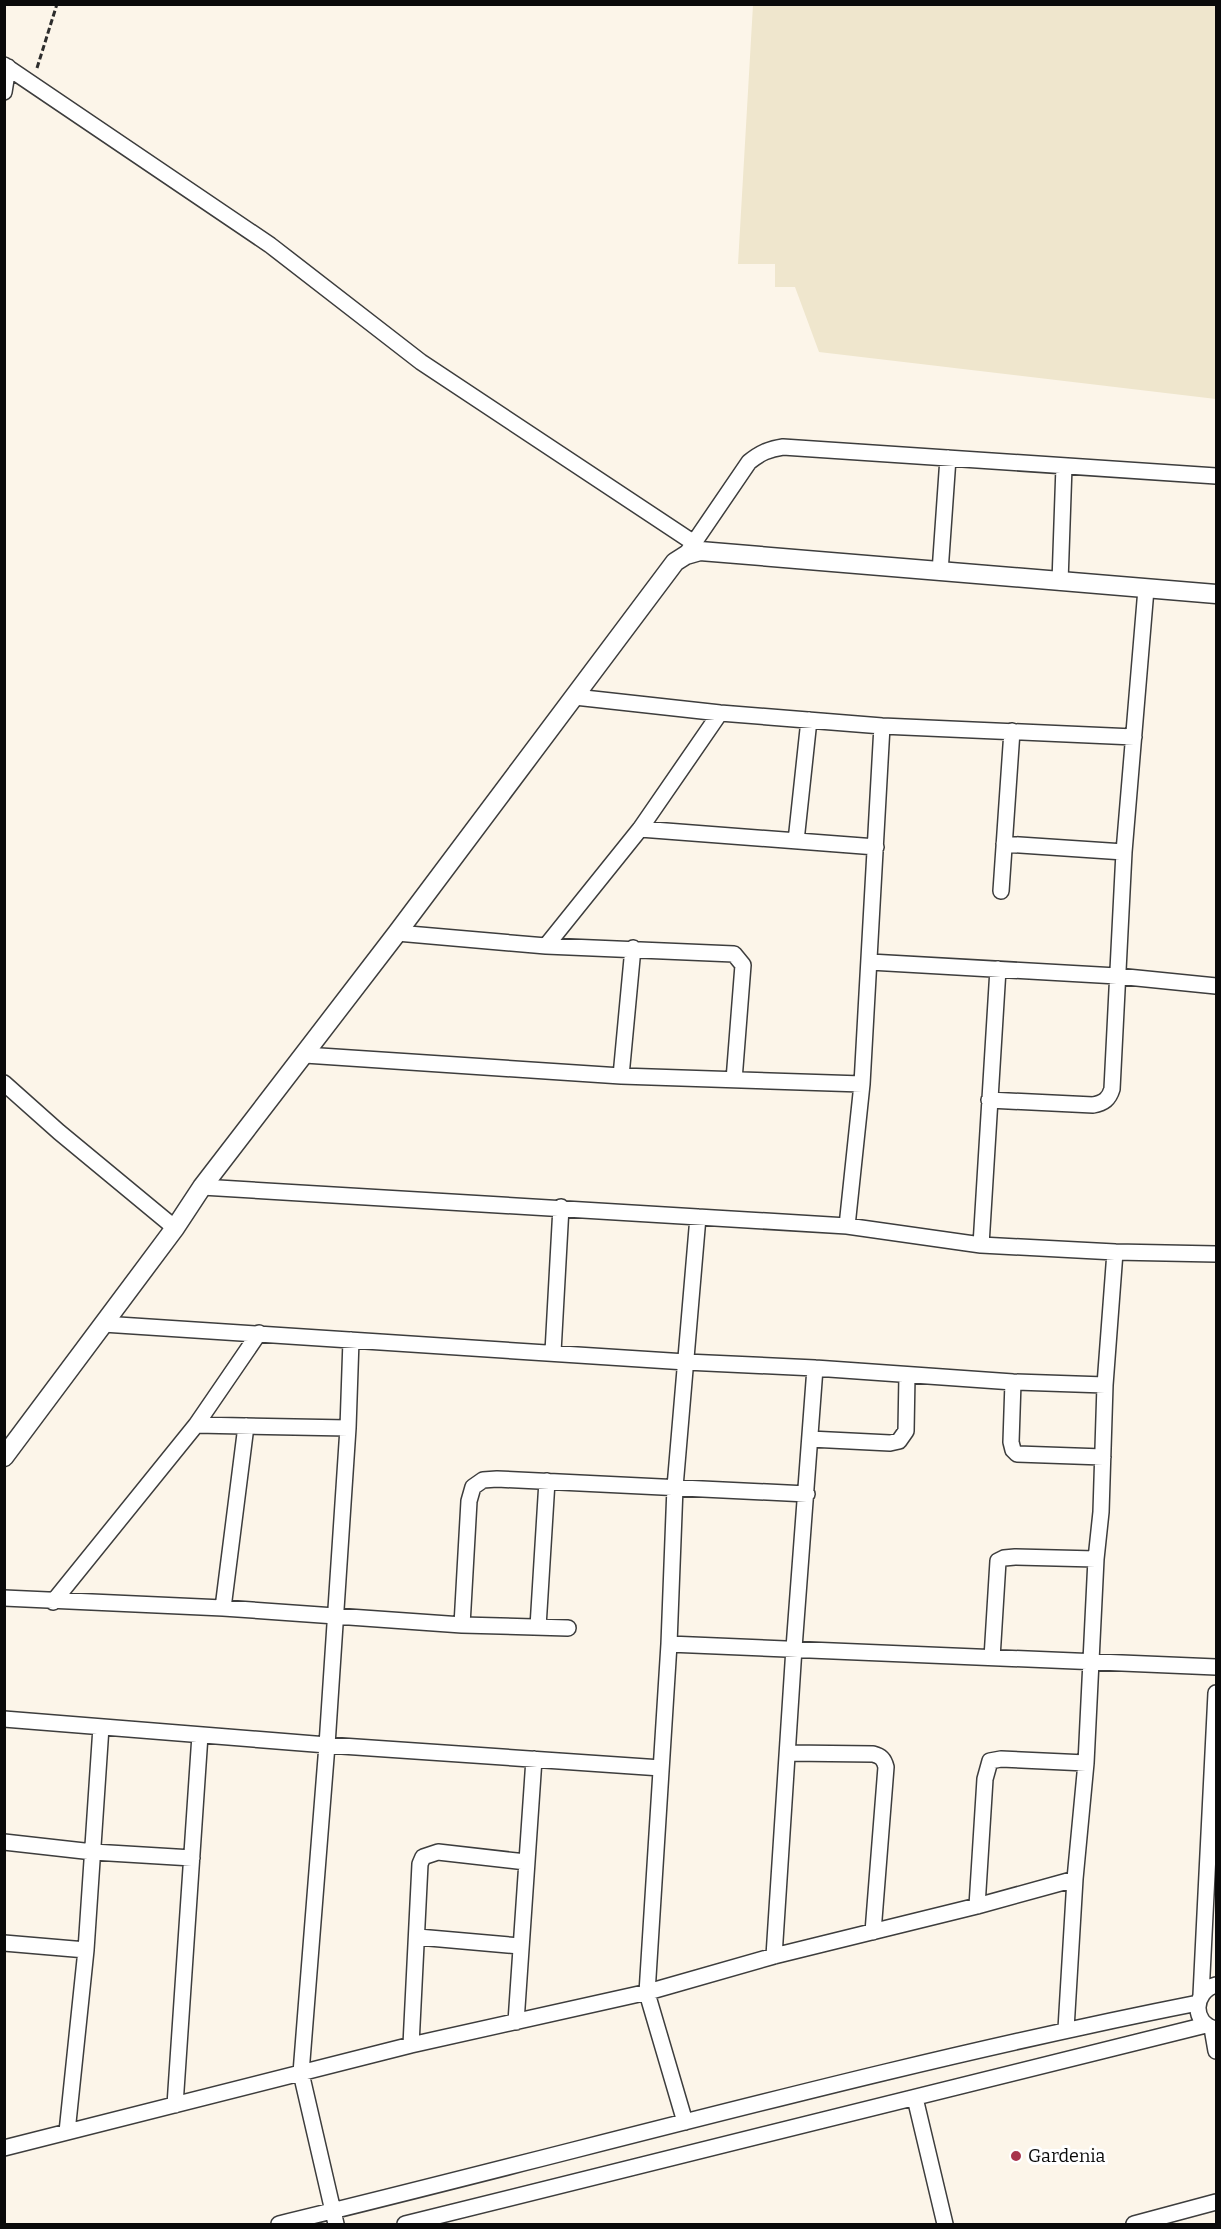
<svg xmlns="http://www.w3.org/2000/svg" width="1221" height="2229" viewBox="0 0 1221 2229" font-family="Bitter,serif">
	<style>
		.farmland { fill: #efe6cd }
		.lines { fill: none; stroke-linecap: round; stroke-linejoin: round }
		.minor-casing { stroke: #3d3d3d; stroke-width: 18 }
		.tertiary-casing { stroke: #3d3d3d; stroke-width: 21 }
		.path { stroke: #2c2c2c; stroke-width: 3; stroke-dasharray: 6 3; stroke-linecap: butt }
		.minor { stroke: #fff; stroke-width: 15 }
		.tertiary { stroke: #fff; stroke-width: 18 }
		.poi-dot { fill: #a8344d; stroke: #fff; stroke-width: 2 }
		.labels { text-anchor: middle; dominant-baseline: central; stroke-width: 6; stroke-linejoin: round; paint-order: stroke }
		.poi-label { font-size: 18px; fill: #0a0a0a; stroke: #fff; text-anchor: start }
	</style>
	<rect width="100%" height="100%" fill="#fcf5e9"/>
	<path class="farmland" d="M753,5h463v394l-397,-47 -24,-65h-20v-23h-37z"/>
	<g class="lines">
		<g class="minor-casing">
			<path id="minor" d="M4,65l266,180 151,117 273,181
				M4,92l4,-25
				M689,550l60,-88c11,-9 20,-13 34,-15l433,29
				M940,572l8,-114
				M1060,582l4,-116
				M575,697l145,16 162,13 252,11
				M640,829l236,18
				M796,841l13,-121
				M1004,844l120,8
				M1001,891l11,-160
				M397,933l149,13 188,8 9,11 -9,115
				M546,946l94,-117 80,-116
				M870,962l247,14 99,10
				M305,1055l316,21 241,8
				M621,1076l12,-128
				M4,1083l55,49 116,96
				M989,1100l104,5c11,-2 16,-6 19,-16l12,-237 22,-263
				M202,1187l645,39 134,19 134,7 101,2
				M847,1226l15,-142 20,-358
				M981,1245l17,-276
				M103,1324l583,38 129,6 198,14 92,3
				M553,1352l8,-145
				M1013,1382l-2,60 2,8 4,4 86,3
				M196,1425l152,3
				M810,1439l80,4 9,-2 7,-10 1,-56
				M4,1598l219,10 239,17 106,3
				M53,1602l143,-177 63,-92
				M223,1608l23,-182
				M462,1625l7,-124 4,-14 10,-7 14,-1 310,15
				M538,1627l9,-146
				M669,1644l547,23
				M992,1658l6,-97 6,-3 11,-1 81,2
				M4,1719l323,26 334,23
				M788,1753l85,1c8,2 11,5 13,13l-13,165
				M4,1842l89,10 99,6
				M977,1906l8,-127 5,-18 11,-2 85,4
				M418,1937l102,9
				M4,1943l82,7
				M774,1956l20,-308 21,-280
				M1216,1985c-23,6 -25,39 0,44
				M1201,1995l15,-302
				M516,2022l18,-263
				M1212,2028l4,23
				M1066,2029l9,-150 11,-116 10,-204 5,-47 4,-127 10,-133
				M411,2045l9,-181 3,-7 15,-5 88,10
				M915,2098l30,126
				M175,2105l25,-370
				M685,2122l-38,-129 22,-349 6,-157 23,-270
				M67,2132l19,-182 15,-223
				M4,2148l407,-103 237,-53 126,-36 203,-50 98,-27
				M279,2224c306,-74 610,-160 919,-221
				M336,2224l-35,-151 26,-328 21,-317 3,-88
				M405,2224l801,-199
				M1134,2224l82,-22"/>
		</g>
		<g class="tertiary-casing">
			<path id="tertiary" d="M4,1457l171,-229 27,-41 195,-254 278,-371 11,-7 14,-4 516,43"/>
		</g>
		<path class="path" d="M37,68l20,-64"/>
		<use href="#minor" class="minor"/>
		<use href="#tertiary" class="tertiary"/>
	</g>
	<circle class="poi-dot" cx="1016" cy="2156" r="6"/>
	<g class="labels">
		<g class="poi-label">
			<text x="1028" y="2156">Gardenia</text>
		</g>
	</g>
	<rect width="1221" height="2229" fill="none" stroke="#0a0a0a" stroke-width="12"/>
</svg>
